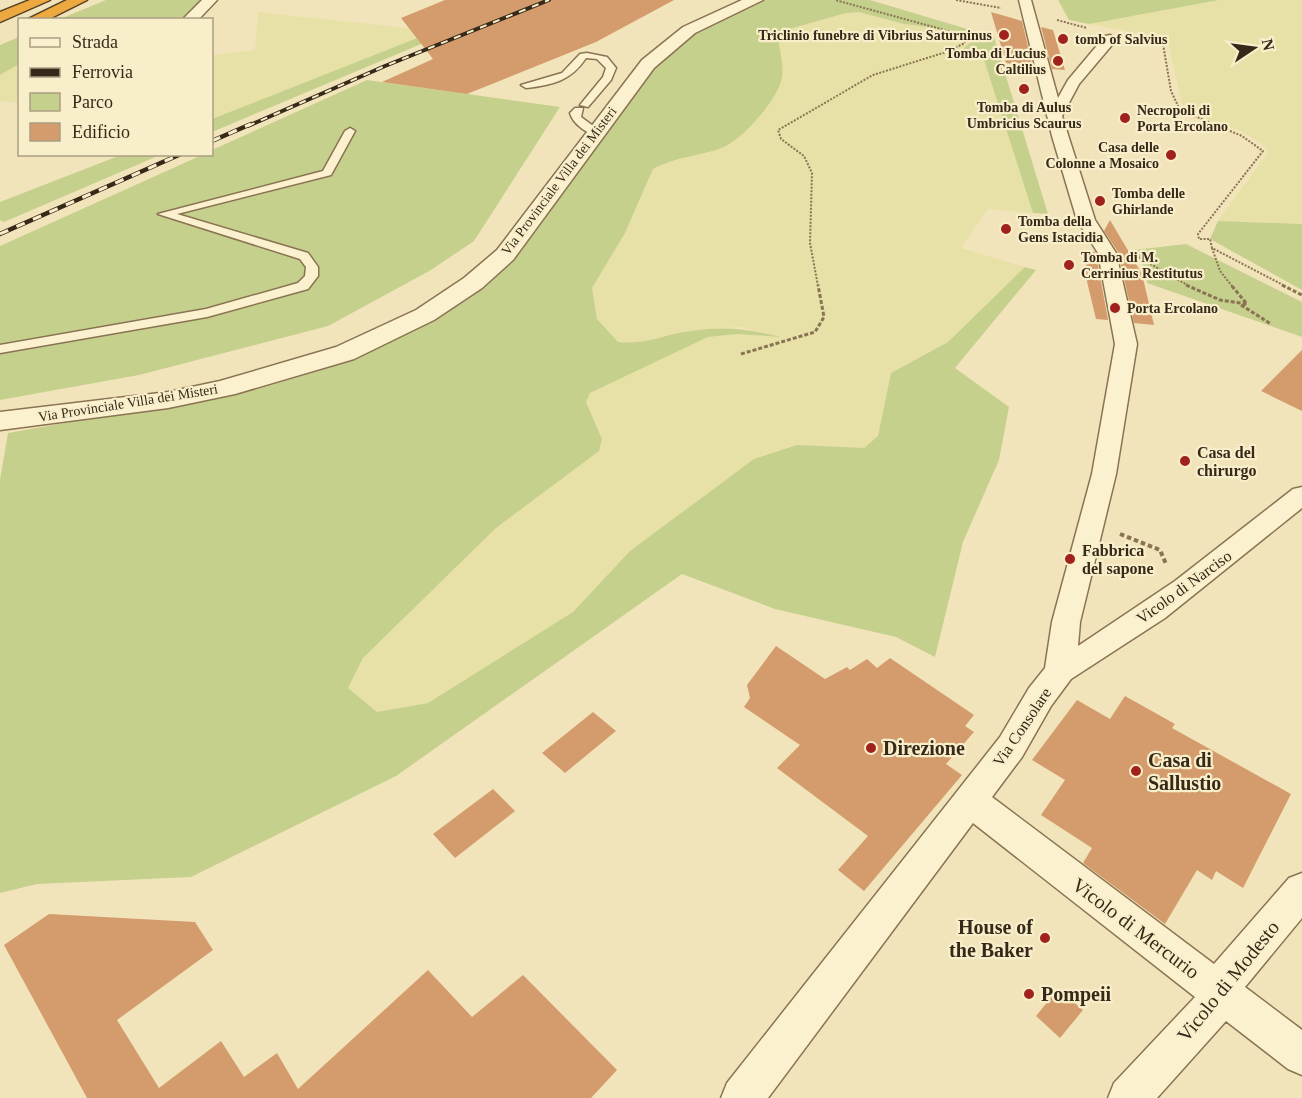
<svg xmlns="http://www.w3.org/2000/svg" width="1302" height="1098" viewBox="0 0 1302 1098" font-family="Georgia,serif">
	<style>
		.farmland { fill: #e8e1a7 }
		.green { fill: #c5d08d }
		.building { fill: #d49c6c }
		.lines { fill: none; stroke-linecap: round; stroke-linejoin: round }
		.service-casing { stroke: #8a7353; stroke-width: 3 }
		.pedestrian-casing { stroke: #8a7353; stroke-width: 3 }
		.minor-casing { stroke: #8a7353; stroke-width: 3 }
		.motorway-casing { stroke: #574028; stroke-width: 3 }
		.path-far2 { stroke: #8a7353; stroke-width: 2; stroke-dasharray: 2 1.5; stroke-linecap: butt }
		.path-far1 { stroke: #8a7353; stroke-width: 3; stroke-dasharray: 4 2; stroke-linecap: butt }
		.path { stroke: #8a7353; stroke-width: 4; stroke-dasharray: 4.5 3; stroke-linecap: butt }
		.service { fill: #fcf1ce; fill-rule: evenodd }
		.pedestrian { fill: #fcf1ce; fill-rule: evenodd }
		.minor { fill: #fcf1ce; fill-rule: evenodd }
		.motorway { fill: #eca940; fill-rule: evenodd }
		.rail-far1-casing { stroke: #372919; stroke-width: 4 }
		.rail-casing { stroke: #372919; stroke-width: 4.5 }
		.rail-far1 { stroke: #f9eeca; stroke-width: 2; stroke-dasharray: 7; stroke-linecap: butt }
		.rail { stroke: #f9eeca; stroke-width: 3; stroke-dasharray: 9; stroke-linecap: butt }
		.poi-dot { fill: #9f221d; stroke: #f9eeca; stroke-width: 2 }
		.labels { text-anchor: middle; dominant-baseline: central; stroke-width: 4.5; stroke-linejoin: round; paint-order: stroke }
		.far-poi-label { font-size: 14px; font-weight: bold; fill: #372919; stroke: #f9eeca; text-anchor: start }
		.far-street-label { font-size: 14px; fill: #372919; stroke: #f9eeca }
		.poi-label { font-size: 16px; font-weight: bold; fill: #372919; stroke: #f9eeca; text-anchor: start }
		.street-label { font-size: 16px; fill: #372919; stroke: #f9eeca }
		.near-poi-label { font-size: 20px; font-weight: bold; fill: #372919; stroke: #f9eeca; text-anchor: start }
		.near-street-label { font-size: 20px; fill: #372919; stroke: #f9eeca }
	</style>
	<rect width="100%" height="100%" fill="#f2e4ba"/>
	<path class="farmland" d="M1219,0h83v224l-84,-3 50,-69 -6,-8 -21,-13 -51,-17 -8,-10 -15,-65 -78,-15z
		M258,12l177,19 -223,88v-64l43,-5z
		M859,12l45,12 46,6 12,4 10,7 -10,10 22,9 49,153 -45,-4 -27,39 64,19 -77,75 -57,31 -13,63 -14,13 -67,-4 -167,106 -57,61 -145,91 -51,9 -29,-24 15,-30 133,-130 103,-77 3,-12 -16,-37 4,-9 118,-56 29,-3 38,2 -35,-9 -50,4 -50,13 -22,-2 -21,-23 -5,-31 33,-55 28,-64 23,-11 45,-9 61,-71 -4,-42 8,-6 60,-17z
		M19,64v39l-19,-2v-26z"/>
	<path class="green" d="M106,0h95l-20,19h-121z
		M526,0l-314,132v-13l223,-88z
		M764,0h106l124,37 54,177 -15,-1 -49,-153 -24,-8 12,-11 -10,-7 -12,-4 -46,-6 -45,-12 -13,1 -60,17 -8,6c1,12 6,29 4,41 -3,22 -42,66 -63,72 -25,8 -40,7 -66,20l-28,64 -33,55 5,31 21,23c32,3 45,-8 74,-11 34,-5 56,-2 89,6l-44,-3 -29,3 -118,56 -4,9 16,37 -3,12 -103,77 -133,130 -15,30 29,24 51,-9 145,-91 57,-61 124,-92 43,-14 67,3 14,-12 13,-63 57,-31 77,-75 11,3 -81,98 54,39 -10,53 -36,82 -28,115 -39,-20 -121,-28 -93,-35 -286,202 -205,101 -154,7 -37,9v-413l8,-47 250,-44 57,-17 65,-28 112,-66 147,-195c35,-37 75,-68 125,-83z
		M1058,0h161l-130,24 -20,-4z
		M19,37v27l-19,11v-30z
		M367,80l193,27 -86,134 -43,29 -103,56 -189,49 -139,25v-154l202,-91 10,-1v-4z
		M121,155h39l-156,67 -4,-2v-18z
		M1218,221l84,3v66l-92,-51z
		M1186,244l116,58v35l-155,-54 1,-8 -14,-25z"/>
	<path class="building" d="M445,0h229l-78,42 -129,52 -85,-12 51,-23 -32,-41z
		M991,12l31,9 11,47 -20,-1v-3l-7,-1z
		M1041,27l12,3 12,40 -13,-1z
		M1110,220l32,54 12,51 -20,-2 -16,-71 -14,-21z
		M1094,251l2,3 12,66 -12,-1 -12,-50z
		M1302,350v61l-41,-20z
		M776,646l49,33 22,-12 3,3 17,-11 10,9 13,-10 84,57 -9,11 9,6 -28,32 16,11 -98,116 -26,-21 30,-34 -91,-68 23,-23 -56,-38 6,-9 -3,-13z
		M1125,696l50,28 -3,4 119,66 -48,94 -27,-17 -4,9 -15,-10 -32,54 -82,-61 9,-15 -51,-33 24,-35 -33,-20 45,-60 33,19z
		M593,712l23,19 -51,42 -23,-20z
		M493,789l22,22 -60,47 -22,-24z
		M49,914l146,8 18,28 -96,70 42,68 62,-47 23,36 33,-24 21,36 130,-119 44,47 51,-42 94,95 -26,28h-504l-83,-153z
		M1058,989l25,21 -23,28 -24,-22z"/>
	<g class="lines">
		<g class="service-casing">
			<path id="service" d="M587,53l20,4 9,11 -5,12 -23,27 -8,-2 23,-28 3,-9 -9,-9 -11,-1c-15,23 -34,27 -60,30l-5,-3 41,-12 18,-19z
				M575,108h8l-2,9 19,14v4c-11,1 -27,-11 -30,-22z
				M350,128l5,3 -24,44 -154,39 131,39 10,14v9l-10,13 -101,28 -207,36v-8l206,-36 92,-26 7,-7 1,-9 -6,-8 -142,-45 165,-43 22,-40z"/>
		</g>
		<g class="pedestrian-casing">
			<path id="pedestrian" d="M1019,0h12l27,98 10,-18 37,-44 5,-1 7,4 -38,45 -17,32 33,104 21,33 21,91 -21,130 -36,148 -2,24 97,-65 118,-92 9,-2v21l-137,110 -94,61 -20,27 -29,51 -30,40 222,167 75,-86 13,-5v45l-57,69 57,43v45l-14,-6 -62,-48 -69,77h-49l6,-15 81,-86 -222,-174 -205,275h-47l6,-15 273,-346 29,-49 16,-20 7,-46 40,-148 23,-130 -17,-91 -21,-33 -25,-84z"/>
		</g>
		<g class="minor-casing">
			<path id="minor" d="M202,0h15l-19,20h-16z
				M742,0h21l-68,33 -41,35 -141,192 -31,28 -48,32 -80,39 -119,35 -67,14 -168,22v-18l168,-20 52,-11 116,-34 80,-37 48,-32 33,-28 145,-190 41,-33z"/>
		</g>
		<g class="motorway-casing">
			<path id="motorway" d="M30,0h20l-50,22v-10z
				M67,0h20l-40,20h-21z"/>
		</g>
		<path class="path-far2" d="M956,0l45,8
			M1057,20l30,8
			M1136,38l27,6 8,47 9,19 62,26 21,15 -65,83 1,5h11l2,9 73,38
			M1212,248l8,23 12,15
			M1138,257l51,29
			M818,286l-8,-43 2,-70 -8,-17 -23,-17 -3,-9 95,-55 73,-23 19,-9 -2,-6 -11,-5 -117,-32"/>
		<path class="path-far1" d="M1186,285l34,15 27,4 -16,-19
			M1282,285l20,10
			M1241,305l30,19
			M741,354l74,-22 9,-15 -6,-32"/>
		<path class="path" d="M1120,534l40,16 6,14"/>
		<use href="#service" class="service"/>
		<use href="#pedestrian" class="pedestrian"/>
		<use href="#minor" class="minor"/>
		<use href="#motorway" class="motorway"/>
		<g class="rail-far1-casing">
			<path id="rail-far1" d="M248,126l137,-60 164,-66"/>
		</g>
		<g class="rail-casing">
			<path id="rail" d="M212,141l39,-17
				M0,234l181,-80"/>
		</g>
		<use href="#rail-far1" class="rail-far1"/>
		<use href="#rail" class="rail"/>
	</g>
	<g class="poi-dot">
		<circle cx="1004" cy="35" r="6"/>
		<circle cx="1063" cy="39" r="6"/>
		<circle cx="1058" cy="61" r="6"/>
		<circle cx="1024" cy="89" r="6"/>
		<circle cx="1125" cy="118" r="6"/>
		<circle cx="1171" cy="155" r="6"/>
		<circle cx="1100" cy="201" r="6"/>
		<circle cx="1006" cy="229" r="6"/>
		<circle cx="1069" cy="265" r="6"/>
		<circle cx="1115" cy="308" r="6"/>
		<circle cx="1185" cy="461" r="6"/>
		<circle cx="1070" cy="559" r="6"/>
		<circle cx="871" cy="748" r="6"/>
		<circle cx="1136" cy="771" r="6"/>
		<circle cx="1045" cy="938" r="6"/>
		<circle cx="1029" cy="994" r="6"/>
	</g>
	<g class="labels">
		<g class="far-poi-label">
			<text x="992" y="35" text-anchor="end">Triclinio funebre di Vibrius Saturninus</text>
			<text x="1075" y="39">tomb of Salvius</text>
			<text x="1046" y="53" text-anchor="end">Tomba di Lucius<tspan x="1046" dy="16">Caltilius</tspan></text>
			<text x="1024" y="107" text-anchor="middle">Tomba di Aulus<tspan x="1024" dy="16">Umbricius Scaurus</tspan></text>
			<text x="1137" y="110">Necropoli di<tspan x="1137" dy="16">Porta Ercolano</tspan></text>
			<text x="1159" y="147" text-anchor="end">Casa delle<tspan x="1159" dy="16">Colonne a Mosaico</tspan></text>
			<text x="1112" y="193">Tomba delle<tspan x="1112" dy="16">Ghirlande</tspan></text>
			<text x="1018" y="221">Tomba della<tspan x="1018" dy="16">Gens Istacidia</tspan></text>
			<text x="1081" y="257">Tomba di M.<tspan x="1081" dy="16">Cerrinius Restitutus</tspan></text>
			<text x="1127" y="308">Porta Ercolano</text>
		</g>
		<g class="far-street-label">
			<text transform="translate(559 181) rotate(-53)">Via Provinciale Villa dei Misteri</text>
			<text transform="translate(128 403) rotate(-9)">Via Provinciale Villa dei Misteri</text>
		</g>
		<g class="poi-label">
			<text x="1197" y="452">Casa del<tspan x="1197" dy="18">chirurgo</tspan></text>
			<text x="1082" y="550">Fabbrica<tspan x="1082" dy="18">del sapone</tspan></text>
		</g>
		<g class="street-label">
			<text transform="translate(1184 587) rotate(-36)">Vicolo di Narciso</text>
			<text transform="translate(1022 727) rotate(-56)">Via Consolare</text>
		</g>
		<g class="near-poi-label">
			<text x="883" y="748">Direzione</text>
			<text x="1148" y="760">Casa di<tspan x="1148" dy="23">Sallustio</tspan></text>
			<text x="1033" y="927" text-anchor="end">House of<tspan x="1033" dy="23">the Baker</tspan></text>
			<text x="1041" y="994">Pompeii</text>
		</g>
		<g class="near-street-label">
			<text transform="translate(1136 928) rotate(37)">Vicolo di Mercurio</text>
			<text transform="translate(1228 981) rotate(-51)">Vicolo di Modesto</text>
		</g>
	</g>
	<rect x="18" y="18" width="195" height="138" fill="#f9eeca" stroke="#ab9f83" stroke-width="1.5"/>
	<rect x="30" y="38" width="30" height="9" fill="#fcf1ce" stroke="#ab9f83" stroke-width="1.5"/>
	<text x="72" y="48" font-size="18" fill="#372919">Strada</text>
	<rect x="30" y="68" width="30" height="9" fill="#372919" stroke="#ab9f83" stroke-width="1.5"/>
	<text x="72" y="78" font-size="18" fill="#372919">Ferrovia</text>
	<rect x="30" y="93" width="30" height="18" fill="#c5d08d" stroke="#ab9f83" stroke-width="1.5"/>
	<text x="72" y="108" font-size="18" fill="#372919">Parco</text>
	<rect x="30" y="123" width="30" height="18" fill="#d49c6c" stroke="#ab9f83" stroke-width="1.5"/>
	<text x="72" y="138" font-size="18" fill="#372919">Edificio</text>
	<g transform="translate(1254 48) rotate(77)" stroke="#f9eeca" stroke-width="4.5" paint-order="stroke">
	<path d="M0-4.5L10 22L0 15L-10 22Z" fill="#372919"/>
	<text y="-9" font-size="16" font-weight="bold" text-anchor="middle" fill="#372919">N</text>
	</g>
</svg>
